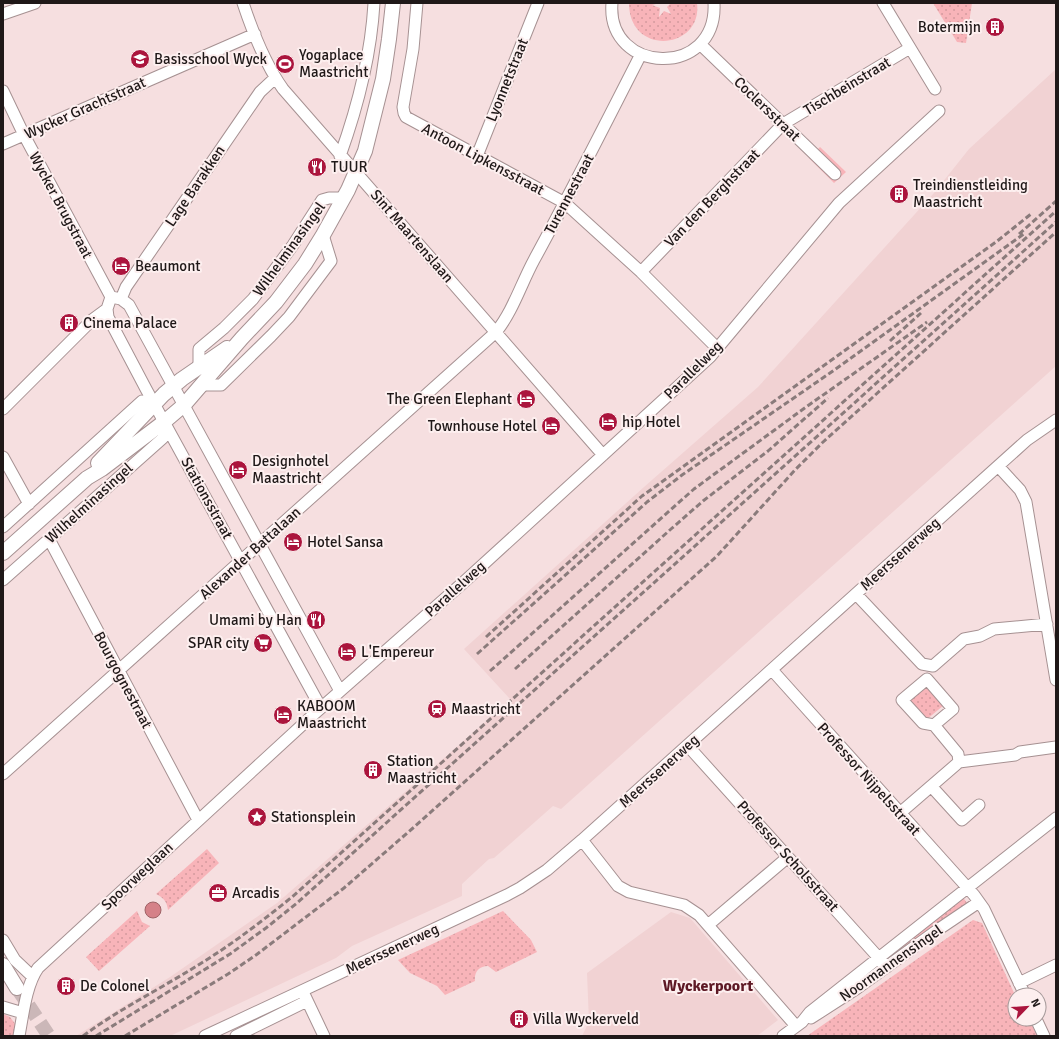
<svg xmlns="http://www.w3.org/2000/svg" width="1059" height="1039" viewBox="0 0 1059 1039" font-family="Signika,sans-serif">
	<style>
		.built { fill: #f1d2d3 }
		.grass { fill: url(#grass-dots) }
		.park { fill: url(#park-tufts) }
		.water { fill: #d58188; stroke: #9e6266 }
		.lines { fill: none; stroke-linecap: round; stroke-linejoin: round }
		.tertiary-tunnel { stroke: #cbb7b8; stroke-width: 14; stroke-dasharray: 14 7; stroke-linecap: butt }
		.minor-casing { stroke: #a69192; stroke-width: 13 }
		.tertiary-casing { stroke: #a69192; stroke-width: 16 }
		.minor { stroke: #fff; stroke-width: 11 }
		.tertiary { stroke: #fff; stroke-width: 14 }
		.rail { stroke: #8a7b7b; stroke-width: 3; stroke-dasharray: 6 3; stroke-linecap: butt }
		.labels { text-anchor: middle; dominant-baseline: central; stroke-width: 4; stroke-linejoin: round; paint-order: stroke }
		.poi-label { font-size: 15px; fill: #1f1818; stroke: #fdefef; text-anchor: start }
		.street-label { font-size: 15px; fill: #1f1818; stroke: #fdefef }
		.neighbourhood-label { font-size: 16px; font-weight: bold; fill: #5e1925; stroke: #fdefef }
	</style>
	<defs>
		<pattern id="grass-dots" width="8" height="8" patternUnits="userSpaceOnUse"><rect width="8" height="8" fill="#f8b4b9"/><path d="M2 2h.1M6 6h.1" fill="none" stroke="#d49a9e" stroke-width="1.8" stroke-linecap="round"/></pattern>
		<pattern id="park-tufts" width="24" height="20" patternUnits="userSpaceOnUse"><rect width="24" height="20" fill="#f8b4b9"/><path d="M3 7l-1-3M5 7V3M7 7l1-3M15 17l-1-3M17 17v-4M19 17l1-3" fill="none" stroke="#d49a9e"/></pattern>
	</defs>
	<rect width="100%" height="100%" fill="#f6dfe0"/>
	<path class="built" d="M1056,69v297l-495,443 -8,-3 -59,52 -5,1 -27,25v12l-110,50 -16,12 -166,78h-94l94,-59 107,-74 234,-203 -47,-51 180,-162 114,-100 176,-194 35,-44z
		M671,912l19,6 88,102 -21,16h-175l7,-14 -2,-49z"/>
	<path class="grass" d="M629,3h31l-8,2 8,3 -1,9 5,-6 7,3 -4,-7 4,-4h26c6,47 -68,54 -68,0z
		M933,3h39l-6,40 -9,-1z
		M926,684l18,21 -18,15 -18,-20z
		M207,849l12,14 -51,47c-1,-8 -4,-12 -12,-16z
		M962,896l5,7 -76,55 -3,-4z
		M137,911l5,11 8,4 -51,45 -13,-14z
		M503,911l28,29 6,12 -41,20 -8,-6c-9,0 -14,6 -13,15l-30,14 -8,-9 -27,-13 -12,-13z
		M973,920l9,3 33,72v24h14l8,17h-230z
		M3,1014l7,3 6,8 -2,11h-11z"/>
	<path class="park" d="M820,147l26,25 -12,11 -25,-25z"/>
	<path class="water" d="M145 910a8 8 0 1 1 16 0a8 8 0 1 1-16 0Z"/>
	<g class="lines">
		<path class="tertiary-tunnel" d="M17,988l32,48"/>
		<g class="minor-casing">
			<path id="minor" d="M243,3c10,30 22,61 40,86l320,366
				M417,3l-4,46 -10,58 1,6 2,4 159,86 76,69 76,76
				M612,3c-6,72 106,76 102,0
				M883,3l52,86
				M3,14l32,-11
				M700,44l135,130
				M3,91l21,44 87,162
				M3,144l252,-110
				M340,156c18,-50 31,-100 34,-153
				M477,156l61,-153
				M641,272l142,-148 127,-76
				M111,297l-4,12 1,8 38,72 175,319
				M111,297l10,2 8,6 211,386
				M121,299l5,-12 134,-195 15,-14
				M199,368v-19l25,-21 29,-29 40,-54 29,-45 7,-2h15
				M203,385h18l50,-49 18,-19 42,-56 -8,-26
				M3,409l89,-89 15,-11
				M3,457l26,47
				M998,466l22,24 6,12 30,178
				M3,527l139,-126 12,3
				M49,539l149,281
				M3,580l160,-142 1,-16
				M856,594l66,70 11,2 31,-27 16,-3 14,-7 53,-5
				M772,670l202,225 10,14 41,86
				M934,725l19,-16 -26,-30 -25,21 21,23 11,2 24,29 1,8
				M688,746l199,221
				M959,762l56,-7 5,-3 36,-5
				M3,774l493,-442c17,-21 25,-48 38,-72 37,-68 72,-137 107,-206
				M931,786l31,34 17,-15
				M900,813l59,-51
				M582,840l36,46 11,6 55,13 15,10 97,111
				M708,925l80,-68
				M3,940l12,20 18,17
				M1019,983l37,-18
				M305,996l19,40
				M3,1007l20,6
				M811,1018l45,-29 83,-60 40,-27
				M1036,1019l8,17
				M19,1036c4,-21 7,-51 19,-68l275,-253 152,-134 138,-126 107,-98 129,-154 100,-92
				M205,1036l302,-141 13,-7 27,-18 35,-30 445,-400 29,-20
				M236,1036l71,-35
				M783,1036l19,-14 8,-10 246,-194"/>
		</g>
		<g class="tertiary-casing">
			<path id="tertiary" d="M98,463l66,-69 18,-15 45,-31
				M3,553l84,-75 15,-9 62,-47 20,-17 58,-67 34,-36 29,-38 18,-29 25,-45 17,-39 18,-72 6,-40 4,-36
				M3,965l14,23"/>
		</g>
		<use href="#minor" class="minor"/>
		<use href="#tertiary" class="tertiary"/>
		<path class="rail" d="M1019,234l37,-33
			M890,341l31,-28
			M486,637l156,-141 354,-254 35,-28
			M477,654l170,-152 35,-27 148,-102 195,-140
			M515,669l156,-140 32,-28 65,-50 60,-53
			M490,671l204,-182 112,-82 121,-85
			M83,1036c35,-26 75,-46 112,-69 35,-21 66,-45 97,-70l764,-686
			M96,1036l134,-82 36,-26 31,-25 759,-681
			M125,1036l103,-62 28,-19 88,-67 69,-60 304,-272 78,-86 27,-27 234,-211"/>
	</g>
	<defs>
		<g id="building-disc" transform="scale(1)"><circle r="9.5" fill="#ab153d" stroke="#fdefef"/><path d="M-4-6H4V6H1V3H-1V6H-4ZM-2.5-4.3h1.7v1.8h-1.7ZM.8-4.3h1.7v1.8H.8ZM-2.5-1h1.7V.8h-1.7ZM.8-1h1.7V.8H.8Z" fill="#fff"/></g>
		<g id="school-disc" transform="scale(1)"><circle r="9.5" fill="#ab153d" stroke="#fdefef"/><path d="M0-5L7-2L0 1L-7-2ZM-4 1L0 2.5L4 1V4Q0 6-4 4Z" fill="#fff"/></g>
		<g id="stadium-disc" transform="scale(1)"><circle r="9.5" fill="#ab153d" stroke="#fdefef"/><path d="M0-5a6.5 5 0 1 0 0 10a6.5 5 0 1 0 0-10ZM-3.5-1.8h7v3.6h-7Z" fill="#fff"/></g>
		<g id="restaurant-disc" transform="scale(1)"><circle r="9.5" fill="#ab153d" stroke="#fdefef"/><path d="M-5-6h1v4h1v-4h1v4h1v-4h1v5L-1.5 .5V6h-2V.5L-5-1ZM5-6V6H3V1.5H1.5Q1.5-4 5-6Z" fill="#fff"/></g>
		<g id="hotel-disc" transform="scale(1)"><circle r="9.5" fill="#ab153d" stroke="#fdefef"/><path d="M-6-4.5h1.5V1H6V5H4.5V3h-9V5H-6ZM-4 0a1.8 1.8 0 1 1 3.6 0ZM.5 0V-2.5h3Q6-2.5 6 0Z" fill="#fff"/></g>
		<g id="supermarket-disc" transform="scale(1)"><circle r="9.5" fill="#ab153d" stroke="#fdefef"/><path d="M-6-5.5h2.5l.6 2H6L4.5 2H-2.5L-4.4-4H-6ZM-1.5 3.2a1.3 1.3 0 1 0 .1 0ZM3 3.2a1.3 1.3 0 1 0 .1 0Z" fill="#fff"/></g>
		<g id="station-disc" transform="scale(1)"><circle r="9.5" fill="#ab153d" stroke="#fdefef"/><path d="M-3-6H3Q5-6 5-4V2Q5 4 3 4L4.5 6H3L1.5 4h-3L-3 6H-4.5L-3 4Q-5 4-5 2V-4Q-5-6-3-6ZM-3.5-4v3h7v-3ZM-3.5 1v1.5H-2V1ZM2 1v1.5H3.5V1Z" fill="#fff"/></g>
		<g id="sight-disc" transform="scale(1)"><circle r="9.5" fill="#ab153d" stroke="#fdefef"/><path d="M0-6L1.8-2.2L6-1.7L2.9 1.2L3.7 5.4L0 3.3L-3.7 5.4L-2.9 1.2L-6-1.7L-1.8-2.2Z" fill="#fff"/></g>
		<g id="office-disc" transform="scale(1)"><circle r="9.5" fill="#ab153d" stroke="#fdefef"/><path d="M-6-3h4V-5.5h4V-3h4V5H-6ZM-1-4.5V-3h2v-1.5ZM-6 0V1H6V0Z" fill="#fff"/></g>
	</defs>
	<g fill-rule="evenodd">
		<use href="#building-disc" x="995" y="27"/>
		<use href="#school-disc" x="140" y="59"/>
		<use href="#stadium-disc" x="285" y="64"/>
		<use href="#restaurant-disc" x="317" y="167"/>
		<use href="#building-disc" x="899" y="194"/>
		<use href="#hotel-disc" x="121" y="266"/>
		<use href="#building-disc" x="69" y="323"/>
		<use href="#hotel-disc" x="526" y="399"/>
		<use href="#hotel-disc" x="608" y="422"/>
		<use href="#hotel-disc" x="551" y="426"/>
		<use href="#hotel-disc" x="238" y="470"/>
		<use href="#hotel-disc" x="293" y="542"/>
		<use href="#restaurant-disc" x="316" y="620"/>
		<use href="#supermarket-disc" x="263" y="643"/>
		<use href="#hotel-disc" x="347" y="652"/>
		<use href="#station-disc" x="437" y="709"/>
		<use href="#hotel-disc" x="283" y="715"/>
		<use href="#building-disc" x="373" y="770"/>
		<use href="#sight-disc" x="257" y="817"/>
		<use href="#office-disc" x="218" y="893"/>
		<use href="#building-disc" x="66" y="986"/>
		<use href="#building-disc" x="519" y="1019"/>
	</g>
	<g class="labels">
		<g class="poi-label">
			<text x="981" y="27" text-anchor="end">Botermijn</text>
			<text x="299" y="55">Yogaplace<tspan x="299" dy="17">Maastricht</tspan></text>
			<text x="154" y="59">Basisschool Wyck</text>
			<text x="331" y="167">TUUR</text>
			<text x="913" y="185">Treindienstleiding<tspan x="913" dy="17">Maastricht</tspan></text>
			<text x="135" y="266">Beaumont</text>
			<text x="83" y="323">Cinema Palace</text>
			<text x="512" y="399" text-anchor="end">The Green Elephant</text>
			<text x="622" y="422">hip Hotel</text>
			<text x="537" y="426" text-anchor="end">Townhouse Hotel</text>
			<text x="252" y="461">Designhotel<tspan x="252" dy="17">Maastricht</tspan></text>
			<text x="307" y="542">Hotel Sansa</text>
			<text x="302" y="620" text-anchor="end">Umami by Han</text>
			<text x="249" y="643" text-anchor="end">SPAR city</text>
			<text x="361" y="652">L'Empereur</text>
			<text x="297" y="706">KABOOM<tspan x="297" dy="17">Maastricht</tspan></text>
			<text x="451" y="709">Maastricht</text>
			<text x="387" y="761">Station<tspan x="387" dy="17">Maastricht</tspan></text>
			<text x="271" y="817">Stationsplein</text>
			<text x="232" y="893">Arcadis</text>
			<text x="80" y="986">De Colonel</text>
			<text x="533" y="1019">Villa Wyckerveld</text>
		</g>
		<g class="street-label">
			<text transform="translate(507 80) rotate(-68)">Lyonnetstraat</text>
			<text transform="translate(847 86) rotate(-31)">Tischbeinstraat</text>
			<text transform="translate(85 108) rotate(-24)">Wycker Grachtstraat</text>
			<text transform="translate(767 109) rotate(44)">Coclersstraat</text>
			<text transform="translate(483 159) rotate(28)">Antoon Lipkensstraat</text>
			<text transform="translate(195 186) rotate(-56)">Lage Barakken</text>
			<text transform="translate(569 194) rotate(-62)">Turennestraat</text>
			<text transform="translate(712 198) rotate(-46)">Van den Berghstraat</text>
			<text transform="translate(61 205) rotate(62)">Wycker Brugstraat</text>
			<text transform="translate(412 236) rotate(49)">Sint Maartenslaan</text>
			<text transform="translate(289 249) rotate(-54)">Wilhelminasingel</text>
			<text transform="translate(693 370) rotate(-45)">Parallelweg</text>
			<text transform="translate(207 498) rotate(61)">Stationsstraat</text>
			<text transform="translate(89 503) rotate(-42)">Wilhelminasingel</text>
			<text transform="translate(250 553) rotate(-42)">Alexander Battalaan</text>
			<text transform="translate(900 554) rotate(-42)">Meerssenerweg</text>
			<text transform="translate(455 589) rotate(-42)">Parallelweg</text>
			<text transform="translate(123 680) rotate(62)">Bourgognestraat</text>
			<text transform="translate(659 771) rotate(-42)">Meerssenerweg</text>
			<text transform="translate(869 779) rotate(48)">Professor Nijpelsstraat</text>
			<text transform="translate(788 856) rotate(48)">Professor Scholsstraat</text>
			<text transform="translate(137 876) rotate(-43)">Spoorweglaan</text>
			<text transform="translate(392 949) rotate(-25)">Meerssenerweg</text>
			<text transform="translate(891 963) rotate(-35)">Noormannensingel</text>
		</g>
		<g class="neighbourhood-label">
			<text x="708" y="986">Wyckerpoort</text>
		</g>
	</g>
	<rect width="1059" height="1039" fill="none" stroke="#1f1818" stroke-width="8"/>
	<g transform="translate(1027 1007) rotate(65)"><circle r="19" fill="#fdefef" stroke="#a49999"/>
	<path d="M0-3L7 15L0 10L-7 15Z" fill="#ab153d"/>
	<text y="-6" font-size="11" font-weight="bold" text-anchor="middle" fill="#1f1818">N</text>
	</g>
</svg>
